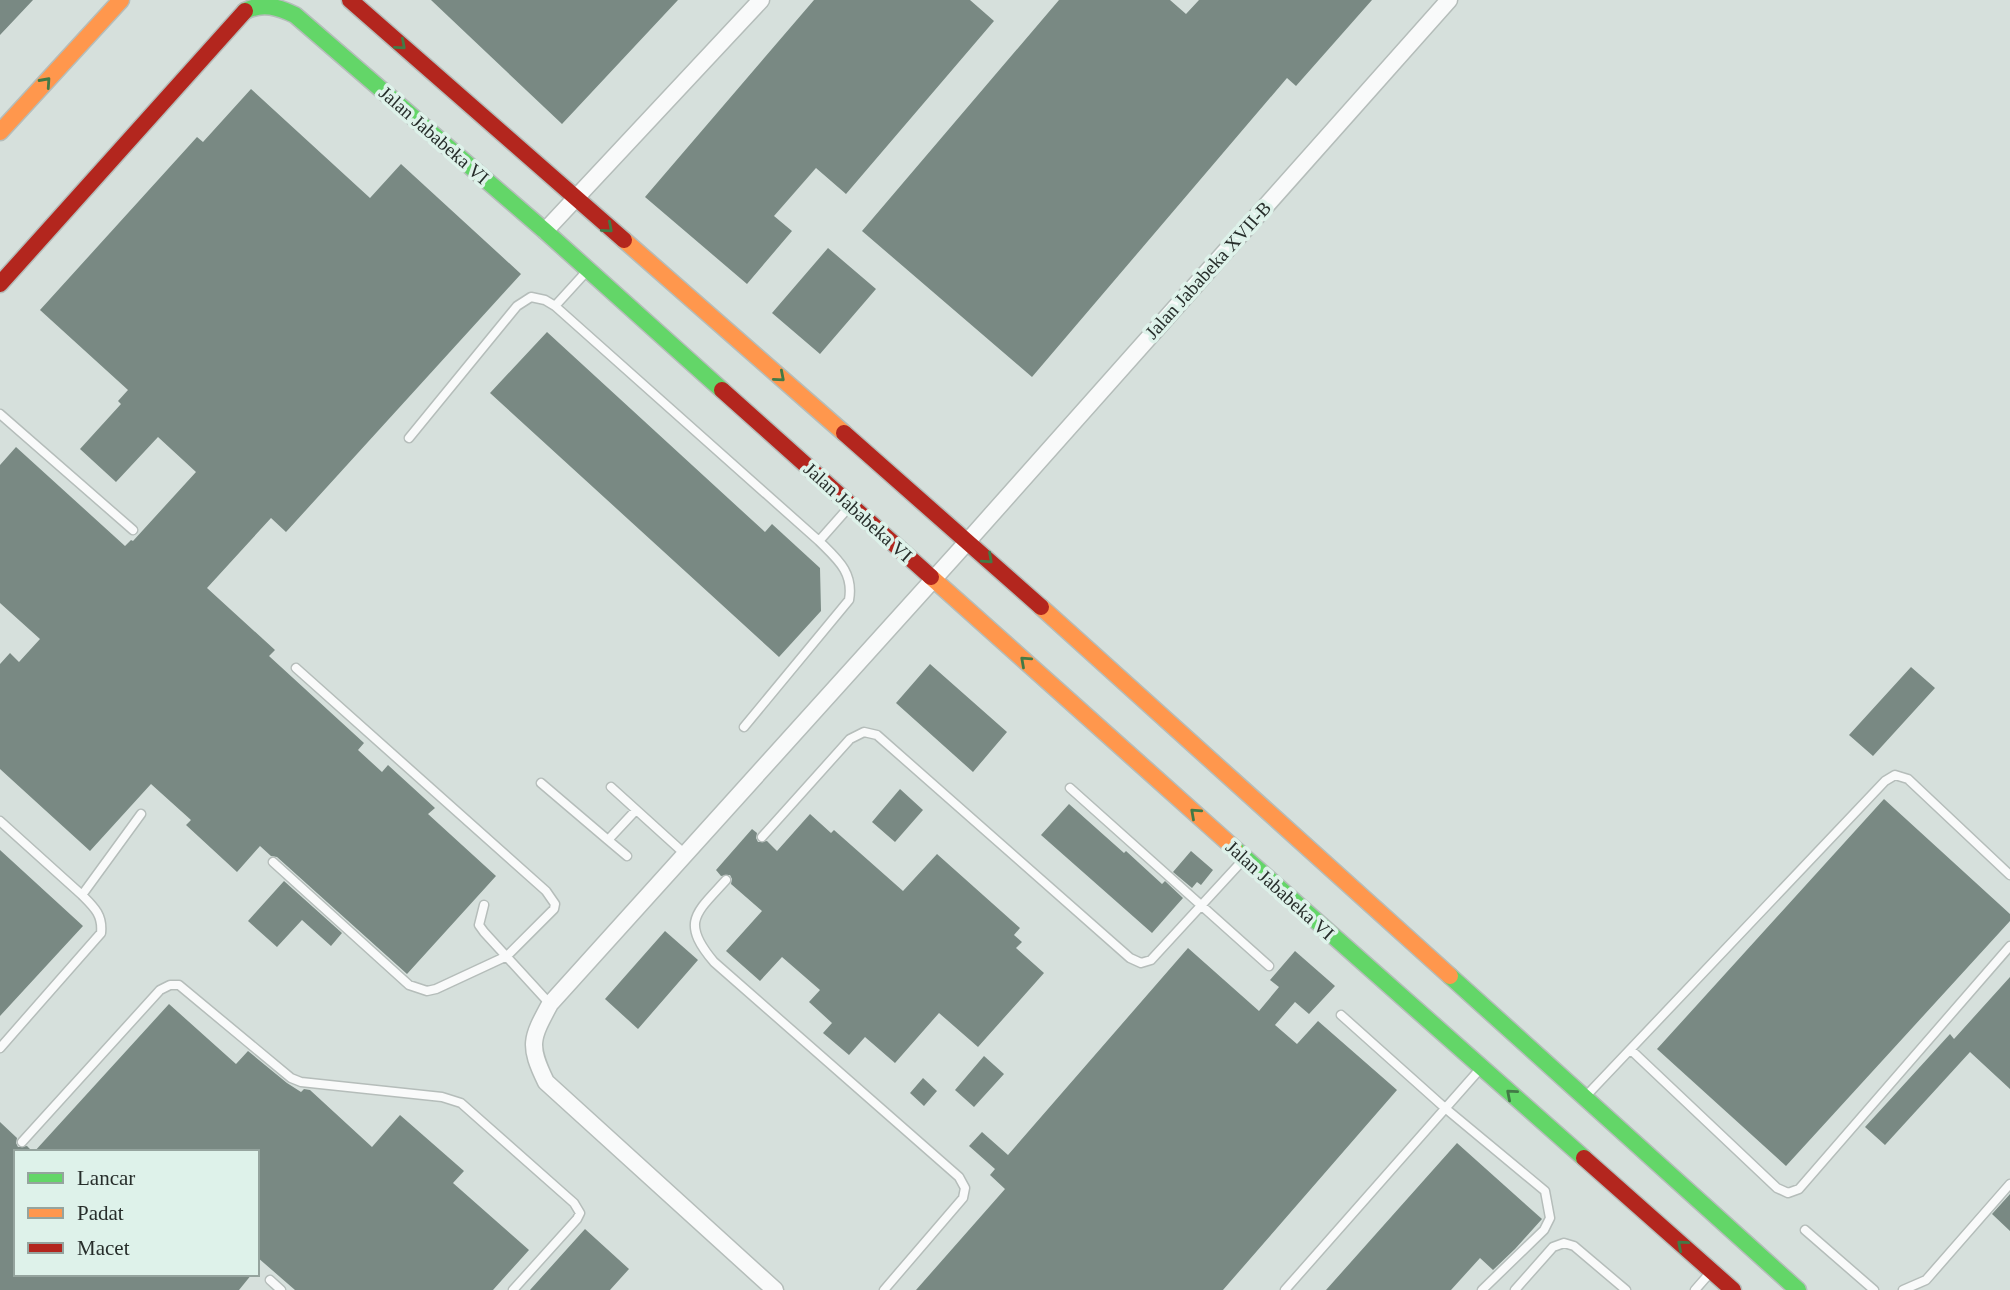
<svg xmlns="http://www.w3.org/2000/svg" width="2010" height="1290" viewBox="0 0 2010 1290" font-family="'Times New Roman',serif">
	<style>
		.building { fill: #798983 }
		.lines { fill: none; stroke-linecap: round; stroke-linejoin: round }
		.lane-casing { stroke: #b5bdba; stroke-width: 11 }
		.street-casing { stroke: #b5bdba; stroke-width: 19 }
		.fast-casing { stroke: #b5bdba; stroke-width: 19 }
		.slow-casing { stroke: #b5bdba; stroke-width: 19 }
		.jam-casing { stroke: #b5bdba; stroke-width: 19 }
		.lane { stroke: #f9fafa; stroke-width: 8 }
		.street { stroke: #f9fafa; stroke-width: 16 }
		.fast { stroke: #63d668; stroke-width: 16 }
		.slow { stroke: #ff974d; stroke-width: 16 }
		.jam { stroke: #b3261e; stroke-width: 16 }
		.oneway { stroke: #427a46 }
		.labels { text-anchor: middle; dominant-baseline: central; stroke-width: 7; stroke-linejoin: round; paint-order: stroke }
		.street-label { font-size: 19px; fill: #272e2b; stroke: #def2ea }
	</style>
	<rect width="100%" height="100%" fill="#d6e0dc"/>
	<path class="building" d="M0,0h33l-33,35z
		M431,0h247l-116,124z
		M814,0h156l24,21 -148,173 -30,-26 -42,48 18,15 -45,53 -102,-87z
		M1059,0h111l16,14 13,-14h173l-76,86 -9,-8 -255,299 -170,-146z
		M251,89l119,109 31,-34 120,110 -235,258 -15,-14 -64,70 68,62 -6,6 95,87 -6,7 24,22 6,-7 47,43 -7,6 68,62 -89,98 -130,-117 -6,-1 -11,-10 -23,26 -51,-47 5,-5 -40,-36 -61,67 -90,-82v-105l10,-11 9,9 21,-23 -40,-36v-138l16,-18 109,99 6,-6 2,1 63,-69 -38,-35 -42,45 -36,-33 41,-45 -3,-3 10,-11 -88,-80 157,-173 6,5z
		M828,248l48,41 -56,65 -48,-41z
		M547,332l218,200 7,-8 48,44 1,43 -42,46 -289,-264z
		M930,664l77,68 -34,40 -77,-69z
		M1911,667l24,21 -62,68 -24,-21z
		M900,789l23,21 -28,32 -23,-20z
		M1884,799l126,115v7l-224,245 -129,-117z
		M1069,804l55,49 2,-2 36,33 3,-3 18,17 -31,35 -111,-98z
		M810,814l21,19 3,-3 69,61 34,-37 83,74 -6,7 8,7 -6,6 28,25 -66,74 -39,-34 -44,50 -30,-26 -16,18 -26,-22 9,-10 -23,-21 11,-12 -38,-33 -22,24 -34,-30 36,-40 -31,-27 1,-5 -2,-4 -9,1 -5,-6 36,-41 5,4 -1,5 2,4 9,-1 10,10z
		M0,850l83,76 -83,90z
		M1191,851l22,19 -12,15 -4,-3 -5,6 -19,-16z
		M284,881l58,52 -11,13 -29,-26 -25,27 -29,-26z
		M665,931l33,29 -60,69 -33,-30z
		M1188,948l71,63 20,-24 -9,-7 25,-29 40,35 -26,28 -14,-12 -20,23 22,19 21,-23 79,69 -174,200h-307l89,-101 -15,-14 5,-6 -26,-23 13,-14 26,23z
		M2010,977v112l-40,-37 -85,93 -20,-18 85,-93 4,5z
		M169,1004l67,60 12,-13 39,32 14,9 3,-3 6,1 62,57 28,-32 64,56 -11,12 76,67 -36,40h-198l-38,-33v-105h-223z
		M984,1056l20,18 -30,33 -19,-17z
		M923,1078l14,13 -13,15 -14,-13z
		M0,1122l17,16 -1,5 2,4 9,-1 6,6h-17v122h236l-13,16h-239z
		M1457,1143l85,76 -27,30 -22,21 -13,-12 -29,32h-125z
		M2010,1194v37l-18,-17z
		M585,1229l44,40 -19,21h-80z"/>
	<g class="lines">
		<g class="lane-casing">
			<path id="lane" d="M555,306l31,-34
				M0,414l133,116
				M409,438l108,-132 14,-9 14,3 10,6 264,235c18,18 35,31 30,59l-105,127
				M819,541l30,-34
				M541,783l67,57 28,-30
				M611,787l74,67
				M1070,788l199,178
				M0,821l82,74
				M762,837l88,-98 14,-7 13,3 253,223 11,5 10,-3 93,-101
				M608,840l19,16
				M273,862l136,123 18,6 9,-2 71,-33 47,-47 1,-5 -9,-13 -250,-223
				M726,880c-30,33 -46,42 -12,82l245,215 6,11 -2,10 -79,92
				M484,905l-5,20 5,7 66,72
				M1341,1015l104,93 100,83 5,27 -6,12 -62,60
				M0,1048l101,-115c2,-18 -7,-26 -19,-38l59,-81
				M1631,1050l146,138 11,5 11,-4 211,-243
				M1586,1096l299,-315 10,-6 13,4 102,96
				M22,1142l138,-152 10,-5h9l112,93 10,4 141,15 19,6 113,100 6,10 -3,6 -64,71
				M1805,1230l69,60
				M270,1280l11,10
				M1285,1290l195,-221
				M1515,1290l38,-43 11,-4 10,3 52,44
				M1695,1290l14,-16
				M1903,1290l23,-10 84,-96"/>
		</g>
		<g class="street-casing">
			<path id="street" d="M545,231l216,-231
				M775,1290l-229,-208c-18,-37 -15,-43 4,-78l418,-463 481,-541"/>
		</g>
		<g class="fast-casing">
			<path id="fast" d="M245,11c18,-9 33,-4 50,4l250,216 177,159
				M1234,848l350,310
				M1450,976l348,314"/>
		</g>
		<g class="slow-casing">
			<path id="slow" d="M0,132l121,-132
				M624,240l220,193
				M931,577l303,271
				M1041,607l409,369"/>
		</g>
		<g class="jam-casing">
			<path id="jam" d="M350,0l274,240
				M0,284l245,-273
				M722,390l209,187
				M844,433l197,174
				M1584,1158l149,132"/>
		</g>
		<use href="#lane" class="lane"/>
		<use href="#street" class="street"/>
		<use href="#fast" class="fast"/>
		<use href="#slow" class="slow"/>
		<use href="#jam" class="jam"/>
	</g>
	<defs><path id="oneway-chevron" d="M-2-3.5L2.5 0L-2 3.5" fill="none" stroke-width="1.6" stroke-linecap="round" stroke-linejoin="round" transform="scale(1.75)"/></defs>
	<g class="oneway">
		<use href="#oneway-chevron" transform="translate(401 45) rotate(41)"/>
		<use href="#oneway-chevron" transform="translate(46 82) rotate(-48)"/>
		<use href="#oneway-chevron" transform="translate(608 228) rotate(41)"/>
		<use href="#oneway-chevron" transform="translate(780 377) rotate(41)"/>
		<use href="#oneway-chevron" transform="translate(988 559) rotate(42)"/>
		<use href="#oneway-chevron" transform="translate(1025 661) rotate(-138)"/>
		<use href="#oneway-chevron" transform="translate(1195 813) rotate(-138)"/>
		<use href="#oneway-chevron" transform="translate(1511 1094) rotate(-139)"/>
		<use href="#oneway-chevron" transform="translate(1682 1245) rotate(-139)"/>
	</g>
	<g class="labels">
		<g class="street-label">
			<text transform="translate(434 135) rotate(41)">Jalan Jababeka VI</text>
			<text transform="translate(1208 270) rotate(-48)">Jalan Jababeka XVII-B</text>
			<text transform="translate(858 512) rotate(42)">Jalan Jababeka VI</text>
			<text transform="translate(1280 890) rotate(42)">Jalan Jababeka VI</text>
		</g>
	</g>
	<rect x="14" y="1150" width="245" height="126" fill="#def2ea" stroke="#95a49e" stroke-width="2"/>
	<rect x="28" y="1173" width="35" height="10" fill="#63d668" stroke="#95a49e" stroke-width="2"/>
	<text x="77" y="1185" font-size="21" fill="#272e2b">Lancar</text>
	<rect x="28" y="1208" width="35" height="10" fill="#ff974d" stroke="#95a49e" stroke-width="2"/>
	<text x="77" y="1220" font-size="21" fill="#272e2b">Padat</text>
	<rect x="28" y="1243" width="35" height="10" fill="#b3261e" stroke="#95a49e" stroke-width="2"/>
	<text x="77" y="1255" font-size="21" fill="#272e2b">Macet</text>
</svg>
